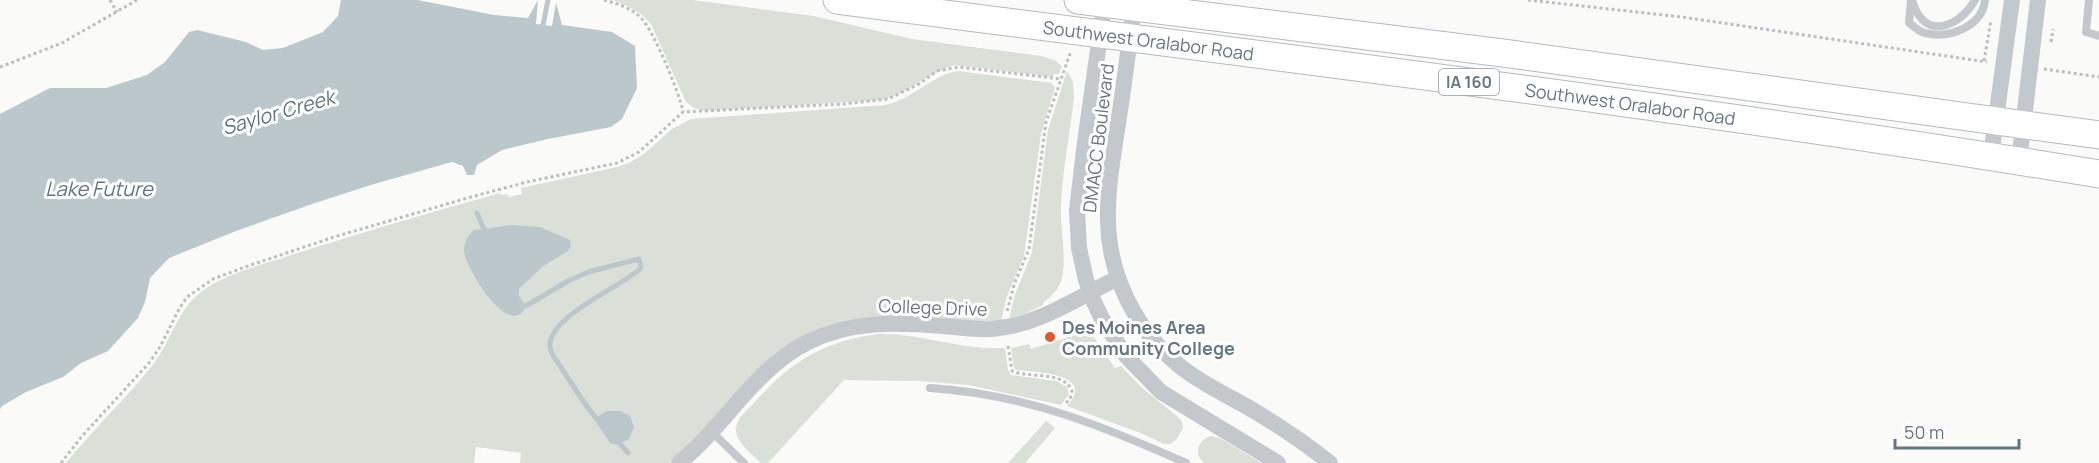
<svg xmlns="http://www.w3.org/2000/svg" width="2099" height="463" viewBox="0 0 2099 463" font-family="Manrope,sans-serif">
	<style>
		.green { fill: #dadfd7 }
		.water { fill: #bbc7cb }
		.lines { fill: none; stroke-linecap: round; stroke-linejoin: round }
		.stream { stroke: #bbc7cb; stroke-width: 5 }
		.primary-casing { stroke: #b5babe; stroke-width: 29 }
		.path { stroke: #bbbfc2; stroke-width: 3; stroke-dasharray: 3 3; stroke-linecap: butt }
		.service { stroke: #c3c8cc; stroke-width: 8 }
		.minor { stroke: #c3c8cc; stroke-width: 16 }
		.primary { stroke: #fff; stroke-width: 27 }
		.poi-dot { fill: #e4572e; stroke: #fff; stroke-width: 2 }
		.labels { text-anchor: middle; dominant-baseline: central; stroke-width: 6; stroke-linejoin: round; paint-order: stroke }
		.shield { fill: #fff; stroke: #939fa8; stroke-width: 1.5 }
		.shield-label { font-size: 16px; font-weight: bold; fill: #657683 }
		.street-label { font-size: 18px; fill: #657683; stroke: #fff }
		.poi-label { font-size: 18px; font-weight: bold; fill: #657683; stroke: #fff; text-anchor: start }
		.water-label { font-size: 20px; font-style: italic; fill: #60757c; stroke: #fff }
	</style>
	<rect width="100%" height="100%" fill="#fafaf8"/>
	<path class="green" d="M613,0h79l121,16 99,23 129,17 13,4 8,6 -3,8h-5l-1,3 -98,-12c-27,7 -47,29 -75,35l-175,11 -11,-3 -8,-6 -35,-78c-11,-13 -23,-18 -38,-24z
		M958,71l93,12 4,4 -14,47 -17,122 -17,40 -6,25 -169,4 -163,138h-149l1,-10 -45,-6 -2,16h-408c27,-34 58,-62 85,-96 20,-24 25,-56 50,-75 24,-18 57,-26 84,-35 71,-23 143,-44 215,-64l1,2 6,-1 2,3 13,-3 -1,-6 96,-21 12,-4 16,-10 27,-24 19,-10 194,-14c27,-5 46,-30 73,-34z
		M1067,71l6,11 1,15c-4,37 -12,74 -13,111 -1,23 6,47 1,70 -3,11 -10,18 -19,25v2l-18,9 -16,4 6,-23 17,-43 16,-122z
		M1085,332l8,4 22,32 6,-2 20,21 37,30 4,5 1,6 -7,12 -6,4h-6l-21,-10 -76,-28c30,-33 -32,-34 -51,-36l-2,-2 -3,-20 18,-4 2,5z
		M879,334c42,-1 85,17 126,14l3,22 3,5 45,6 11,6 2,7 -8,11 -92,-20 -51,-4 -74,-1 -76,83h-7c-9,-9 -24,-19 -25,-33 0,-11 10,-19 17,-26 37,-42 70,-63 126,-70z
		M1046,421l9,7 -30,35h-17z
		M1211,436l9,2 41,25h-57c-11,-10 -6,-23 7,-27z"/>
	<path class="water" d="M341,0h77l76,15 34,3 10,-18 -2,24 16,2 4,-23 6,22 50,7 23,14 2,42 -15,31 -11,8 -63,12 -46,11 -25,15 -3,10h-7l-4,-9 -11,-4 -78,22 -59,19 -79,28 -67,27 -19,20 -5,24 -7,16 -30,33 -27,12 -18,14 -37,15 -24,14 -2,3v-295l50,-26h56l41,-13 18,-13 24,-30 8,-2 49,12 17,8 20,-2 40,-16 15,-16z
		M512,225l28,2 30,13 1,7 -4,5 -24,14 -24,23v7l7,10c-15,36 -61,-38 -62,-55 0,-9 4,-16 10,-21z
		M607,411h13l10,5 4,11 -5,12 -13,6 -6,-2 -16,-24z"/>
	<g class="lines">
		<path class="stream" d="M539,31l4,-6 5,-25
			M477,213l8,19
			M520,305l6,1 42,-25 20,-9 51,-13 2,9c-21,20 -95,49 -91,80 1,7 10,17 14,24 11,16 21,35 35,49
			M616,439l12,14"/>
		<g class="primary-casing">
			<g id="primary">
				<path id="s1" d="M837,0c421,55 843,105 1262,174"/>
				<path d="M1078,0l425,53 596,82"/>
			</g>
		</g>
		<path class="path" d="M110,0l7,12
			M604,0c14,4 28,8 38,19 12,13 38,75 41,93
			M1528,0l154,17 305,45
			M2051,42l2,-13
			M1984,61l7,-41
			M0,67l62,-24 75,-43
			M2044,69l55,8
			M1007,311l8,-29 14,-33 17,-127 25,-71
			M1008,346l4,25c19,8 51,-1 60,20l-2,8 -5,5
			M61,463l22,-28 66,-72 11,-16 19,-38 8,-12 26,-18 32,-12 89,-30 137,-40 56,-15 90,-19 22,-11 44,-40 160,-8 45,-5 31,-15 18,-13 22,-4 102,12"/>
		<path class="service" d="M1911,0l-2,23c5,3 10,9 16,10 24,6 57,-6 60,-33
			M2089,0l-3,32 13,4
			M1913,3c12,38 47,24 62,-3
			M930,388c94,6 171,37 256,75
			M711,431l33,32"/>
		<path class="minor" d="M1105,0l-20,142 -8,68 2,38 7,32 8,22 7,15 25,39 35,36 117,71
			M1135,0c-5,39 -10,78 -16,117 -5,35 -12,69 -11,104 1,56 29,111 73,146 21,17 46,28 70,42 27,16 54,34 79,54
			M1991,156l21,-156
			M2019,161l19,-161
			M679,463c46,-37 75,-94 129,-121 43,-21 87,-20 134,-16 17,1 33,4 50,3 46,-3 86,-32 126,-51"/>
		<use href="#primary" class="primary"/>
	</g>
	<circle class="poi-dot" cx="1050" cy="337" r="6"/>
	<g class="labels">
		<rect class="shield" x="1439" y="69" width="60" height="26" rx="4.5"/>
		<g class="shield-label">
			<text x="1469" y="82">IA 160</text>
		</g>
		<g class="street-label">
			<text stroke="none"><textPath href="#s1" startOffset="314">Southwest Oralabor Road</textPath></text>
			<text stroke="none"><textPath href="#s1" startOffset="800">Southwest Oralabor Road</textPath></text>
			<text transform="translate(1098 138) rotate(-83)">DMACC Boulevard</text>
			<text transform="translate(933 307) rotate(2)">College Drive</text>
		</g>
		<g class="poi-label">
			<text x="1062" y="327">Des Moines Area<tspan x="1062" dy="21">Community College</tspan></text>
		</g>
		<g class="water-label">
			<text transform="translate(278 112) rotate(-16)">Saylor Creek</text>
			<text x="99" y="188">Lake Future</text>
		</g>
	</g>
	<path d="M1895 439v9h124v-9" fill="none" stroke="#657683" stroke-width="3"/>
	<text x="1904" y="439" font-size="18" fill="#657683" stroke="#ffffff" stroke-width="4.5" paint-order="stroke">50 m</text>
</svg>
